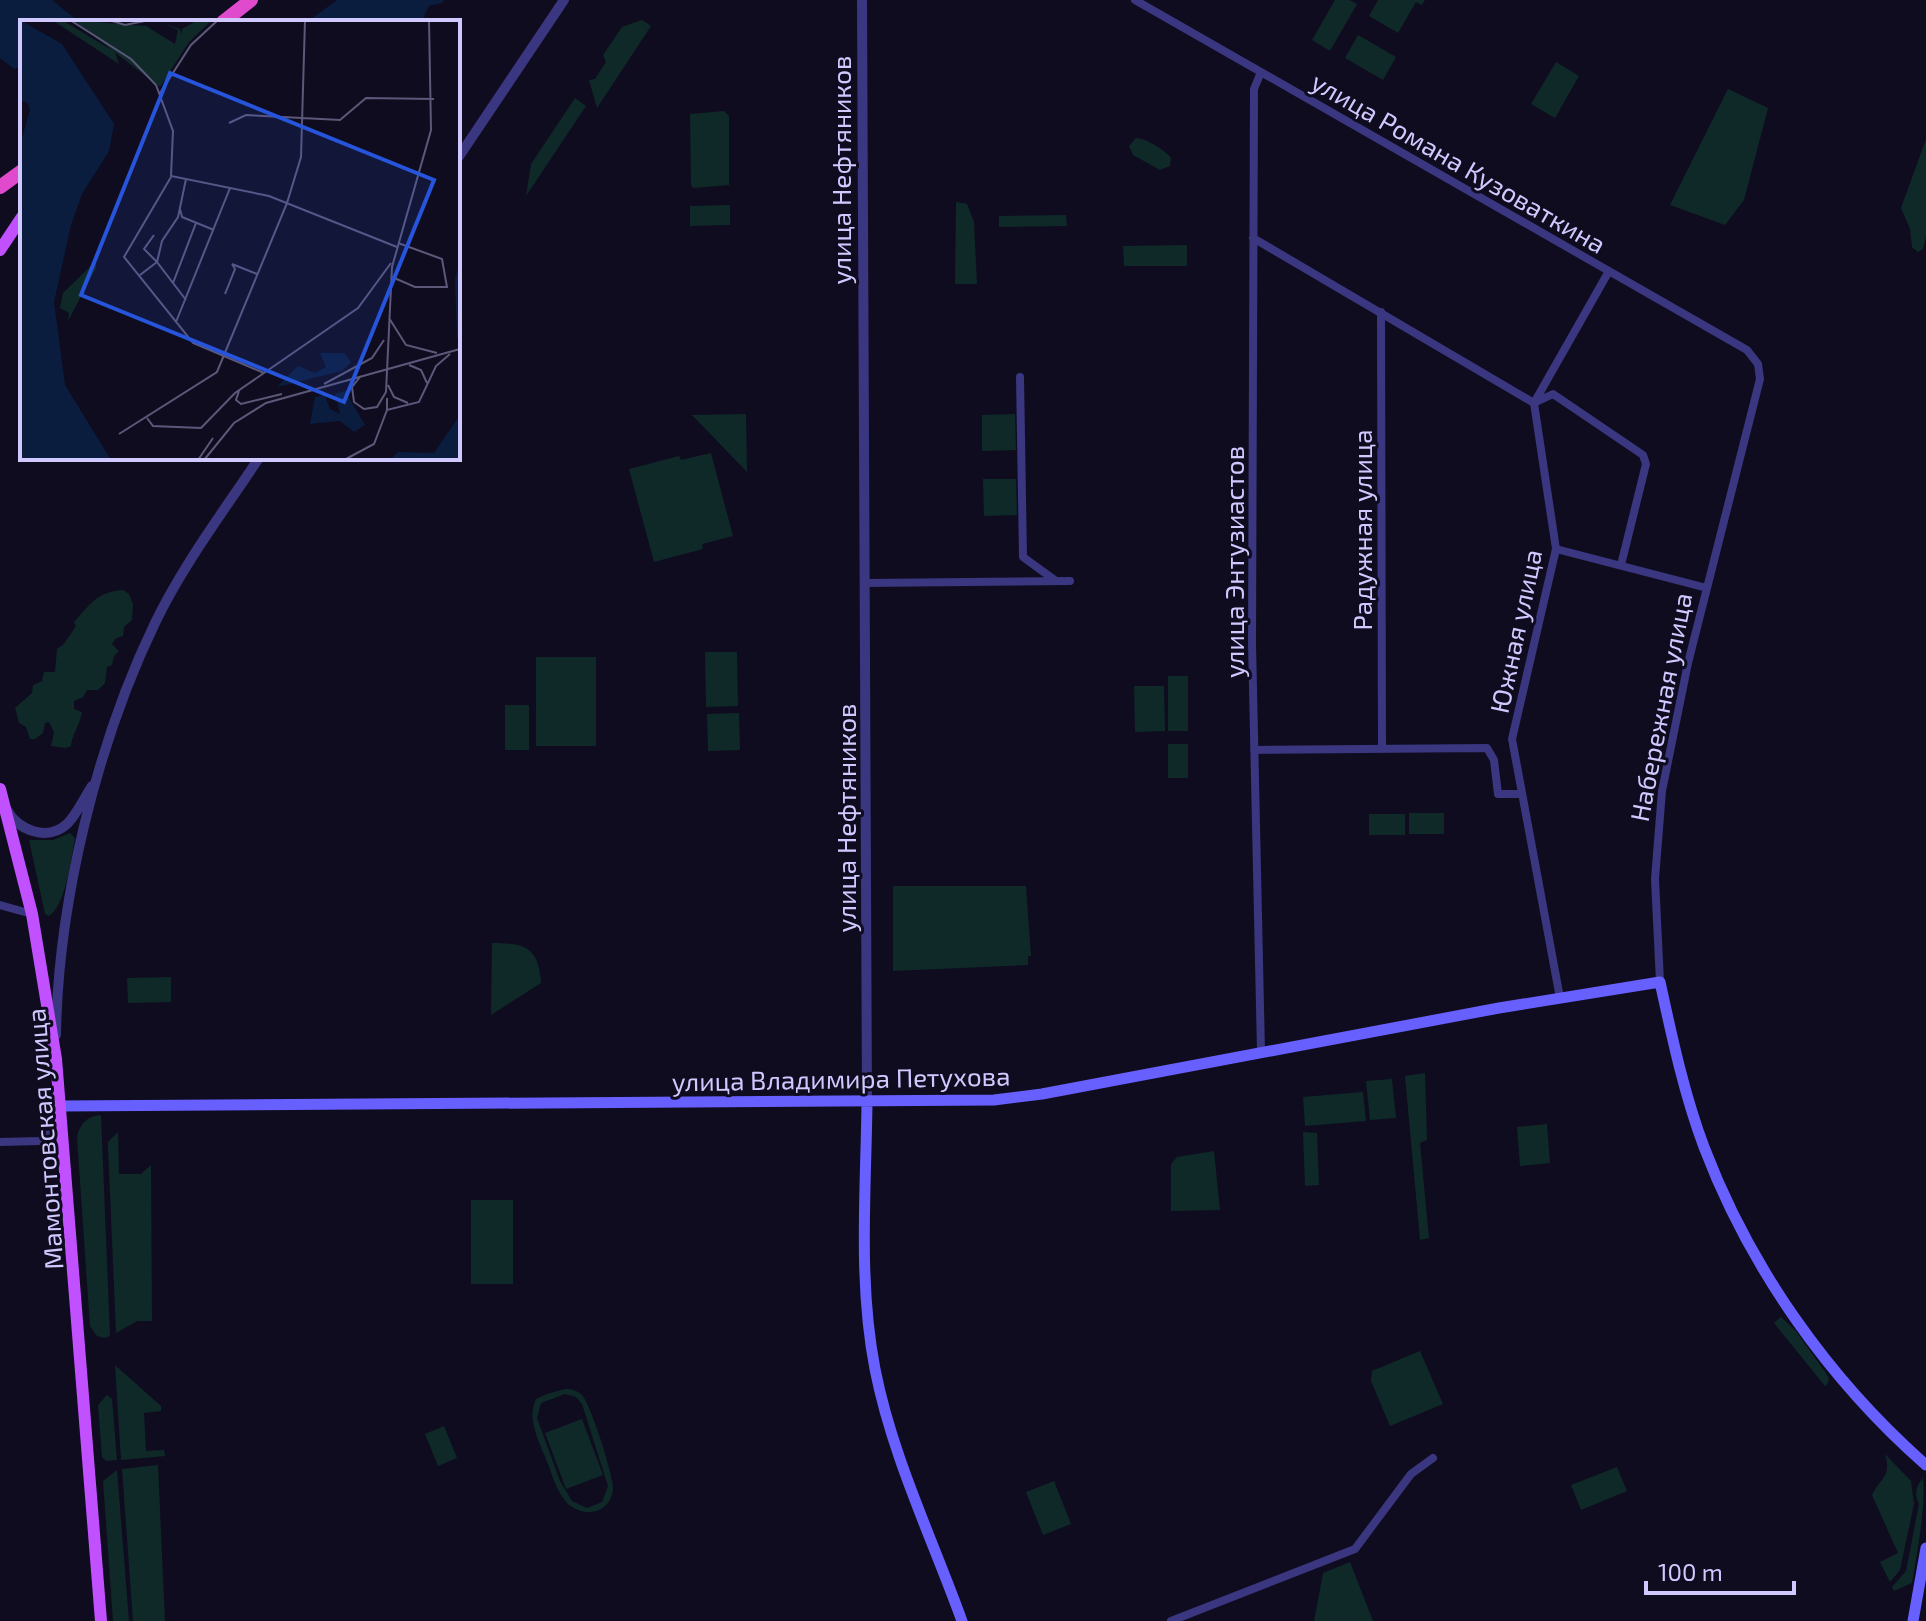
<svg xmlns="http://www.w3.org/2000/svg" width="1926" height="1621" viewBox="0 0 1926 1621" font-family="'Exo 2',sans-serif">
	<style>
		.green { fill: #0f2928; fill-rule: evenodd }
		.water { fill: #0a1d3f }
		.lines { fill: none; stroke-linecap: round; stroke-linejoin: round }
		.minor { stroke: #3a367f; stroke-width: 8 }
		.tertiary { stroke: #3a367f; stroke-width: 10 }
		.secondary { stroke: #6760ff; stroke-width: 11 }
		.primary { stroke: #c150ff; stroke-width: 12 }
		.trunk { stroke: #e04acc; stroke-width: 14 }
		.labels { text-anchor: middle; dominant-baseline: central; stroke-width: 6; stroke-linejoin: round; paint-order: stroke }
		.street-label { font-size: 26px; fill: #d0c9ff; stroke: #0f0c1f }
		.inset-road { fill: none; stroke: #5c5879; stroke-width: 2 }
		.view { fill: #2654da; fill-opacity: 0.15; stroke: #2654da; stroke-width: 4 }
		.inset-edge { fill: none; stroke: #d0c9ff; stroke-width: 4 }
	</style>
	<rect width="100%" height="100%" fill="#0f0c1f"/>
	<path class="green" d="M1335,0h14l8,4 -27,47 -18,-11z
		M1378,0h47l-3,5 -6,-3 -18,31 -29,-17z
		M642,20l9,6 -54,82 -8,-28 6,-1 11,-17 -3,-7 19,-28z
		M1358,35l38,22 -13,23 -38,-22z
		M1556,62l23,14 -24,42 -24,-14z
		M1728,89l40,19 -24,92 -19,25 -55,-20z
		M575,98l11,8 -60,90 5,-32z
		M724,111l5,5v69l-36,3 -2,-3 -1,-71z
		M1136,138c11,1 28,11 35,20l-1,8 -10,4 -27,-15 -4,-9z
		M1926,139v97l-3,13 -5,3 -6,-5 -2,-18 -9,-21z
		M956,202l11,2 7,18 3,62h-22z
		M730,205v20l-40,1v-20z
		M1066,215l1,11 -68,1v-11z
		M1187,245v21h-63l-1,-20z
		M746,414l1,58 -55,-57z
		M1015,414l1,36 -34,1v-36z
		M711,453l22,83 -31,8 1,5 -49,13 -25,-93 50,-13 2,4z
		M983,479h33l1,36 -33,1z
		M123,590l6,4 4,10 -1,16 -8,7 -1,9 -7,2 -4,6 7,7 -5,5 -2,9 -5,2 -2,16 -7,7h-11l-4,7 -9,4v8l8,3c-2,13 -10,22 -11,34l-5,2 -15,-2 3,-14 -5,-10 -4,1 -2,10 -8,6h-5l-4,-12 -7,-4 -4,-15 17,-15 1,-8 9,-4 2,-9h11l2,-23 7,-5 12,-18 -2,-4c17,-18 22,-30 49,-32z
		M705,652h32l1,54 -32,1z
		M536,657h60v89h-60z
		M1168,676h20v55h-20z
		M1134,686h30l1,45 -30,1z
		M505,705h24v45h-24z
		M739,713l1,37 -32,1 -1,-37z
		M1168,744h20v34h-20z
		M1409,813h35v21h-35z
		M1369,814h36v21h-36z
		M70,833l5,5c-4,20 -9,67 -26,78l-4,-2 -16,-74h24z
		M893,886h133l5,70h-3v9l-135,6z
		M492,943c32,0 47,4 49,40l-50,32z
		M171,977v25l-43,1 -1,-25z
		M1425,1073l2,67 -7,3 9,95 -9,2 -15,-164z
		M1392,1079l4,39 -26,2 -4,-39z
		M1363,1092l3,29 -61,5 -2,-29z
		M101,1115l9,221 -6,2 -7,-2 -7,-10 -13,-188c2,-14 10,-22 24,-23z
		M1547,1124l3,39 -30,3 -3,-39z
		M118,1132l1,42h22l10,-9 1,156h-15l-21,12 -8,-186v-5z
		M1303,1132l14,1 2,52 -14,1z
		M1214,1151l6,59 -49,1v-47l6,-7z
		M471,1200h42v84h-42z
		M1781,1317l14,13 31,43 3,6 -2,6 -2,1 -51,-63z
		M1420,1351l23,53 -53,22 -19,-45 1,-10z
		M115,1365l46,41v5l-17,2 2,38 18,-1 1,6 -44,4z
		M565,1389c6,0 12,1 17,6 8,8 32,81 31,94 -3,28 -36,30 -50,9 -7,-10 -11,-23 -15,-34 -8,-21 -22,-44 -12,-65l11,-5zM565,1394l11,3 6,7 26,82 -6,16 -15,6 -15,-7 -12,-20 -23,-63 4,-15z
		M107,1395l5,4 5,61 -11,1 -4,-4 -4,-52z
		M582,1419l21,56 -37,14 -21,-56z
		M444,1426l13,32 -19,8 -13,-32z
		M1885,1454l26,27 3,23 -14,66 -10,12 -10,-20 18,-9 -26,-58c8,-17 20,-18 13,-41z
		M158,1465l7,156h-32l-11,-152z
		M1617,1467l10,24 -46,19 -10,-25z
		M117,1470l12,151h-16l-10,-140z
		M1923,1478c3,28 -6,76 -11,105l-18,8 -2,-4 14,-16 13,-67c-5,-10 -3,-18 4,-26z
		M1054,1481l17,43 -28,11 -17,-43z
		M1350,1562l23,59h-59l9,-48z"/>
	<path class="water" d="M0,0h52l27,22h-57v45l-8,2 -14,-11z
		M337,0h107l-2,3 -13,3 -8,16h-114z"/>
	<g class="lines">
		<path class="minor" d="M1135,0l612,350 11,14 2,15 -72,284 -26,128 -7,88 5,103
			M1253,238l281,165 22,146 -44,190 48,259
			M1381,312l1,436
			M1020,377l3,180 33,24
			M1534,403l19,-9 90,61 3,9 -25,101
			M1534,403l75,-132
			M1556,549l151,39
			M865,583l205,-2
			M1254,750l233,-2 7,12 4,34h24
			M0,905l32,9
			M1261,1052l-9,-409 2,-554 7,-17
			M0,1142l40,-1 6,-6 17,-2
			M1171,1621l184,-72 56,-75 22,-16"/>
		<path class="tertiary" d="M862,0l5,1102
			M458,158l106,-158
			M7,810c11,20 40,32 60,14 10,-10 17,-26 25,-38
			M56,1035c2,-133 41,-292 99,-412 28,-58 68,-111 104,-165"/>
		<path class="secondary" d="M867,1102c-1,88 -9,180 8,267 17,87 57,169 87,252
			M61,1106l933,-6 48,-6 457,-86 161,-26c12,55 24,112 44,165 46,121 125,233 222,318
			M1913,1621l13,-73"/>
		<path class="primary" d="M0,250l22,-33
			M0,789l32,125 24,145 45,562"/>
		<path class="trunk" d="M223,22l28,-22
			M0,187l22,-16"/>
	</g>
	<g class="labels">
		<g class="street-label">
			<text transform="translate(1459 162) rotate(30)">улица Романа Кузоваткина</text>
			<text transform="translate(840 170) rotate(-90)">улица Нефтяников</text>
			<text transform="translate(1361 530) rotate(-90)">Радужная улица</text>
			<text transform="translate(1233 562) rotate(-90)">улица Энтузиастов</text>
			<text transform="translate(1515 631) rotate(-78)">Южная улица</text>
			<text transform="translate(1660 707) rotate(-79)">Набережная улица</text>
			<text transform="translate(845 818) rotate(-90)">улица Нефтяников</text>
			<text transform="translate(841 1078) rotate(-1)">улица Владимира Петухова</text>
			<text transform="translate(44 1139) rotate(-94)">Мамонтовская улица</text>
		</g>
	</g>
	<g transform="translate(20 20)">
		<rect width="440" height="440" fill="#0f0c1f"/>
		<path d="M32,0h10l53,32 4,12zM53,0l73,6 29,18 3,-14 -14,-6 16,5 2,6v-6l16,-9h14l-23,22 -29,45zM76,241v7l-28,53 1,-8 -9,-5 3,-15z" fill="#0f2928"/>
		<path d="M0,0l42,24 52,80 -5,27 -27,43 -11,31 -17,77 11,83 46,75h-91v-315l10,-35 -3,-8 -7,-1zM440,242v76h-3l-2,-59zM300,333h24l7,9 -9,9 -65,16 21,-21 17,7 11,-6zM325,371l20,34 -11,7 -14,-11 -30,3 5,-27 10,-2 5,14 10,5 -5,-20zM440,395v45h-70l8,-8 36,1z" fill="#0a1d3f"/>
		<path class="inset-road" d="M50,0l61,39 25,26 17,46 -2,45 98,20 128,51M89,0l16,5 25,-5M140,73l31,-48 27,-25M209,103l17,-8 94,5 26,-22 68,1M151,157l-47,80 69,86 71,30M267,183l14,-46 4,-137M160,189l2,8 32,13M212,244l25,10M120,255l17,-13 -13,-13 10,-14M372,257l23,10h32l-5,-28 -44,-16M153,263l23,-60M205,274l10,-25 -3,-5M166,280l-29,-38 5,-21 16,-24 8,-38M369,298l17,27 31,8M156,302l54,-134M389,345l12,5 6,13M340,357l-8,10 2,15 10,7 13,-2 9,-15 6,-125 39,-137 -2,-110M304,364l48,-26 12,-18M368,365l6,12 14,6M219,371l-3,9 5,4 41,-10M367,378v12l32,-8 17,-36 14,-12M127,398l6,8 48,2 34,-35 123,-85 33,-45M99,414l98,-62 70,-169M178,440l15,-22M184,440l30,-37 32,-20 194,-54M324,440l30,-16 13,-34"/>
		<path class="view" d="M150,53l264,107 -90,222 -263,-107z"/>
		<rect width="440" height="440" class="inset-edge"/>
	</g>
	<path d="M1646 1581v12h148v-12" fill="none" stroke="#d0c9ff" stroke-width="4"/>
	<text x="1658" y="1581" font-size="24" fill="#d0c9ff" stroke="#0f0c1f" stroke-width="6" paint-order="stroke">100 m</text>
</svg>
